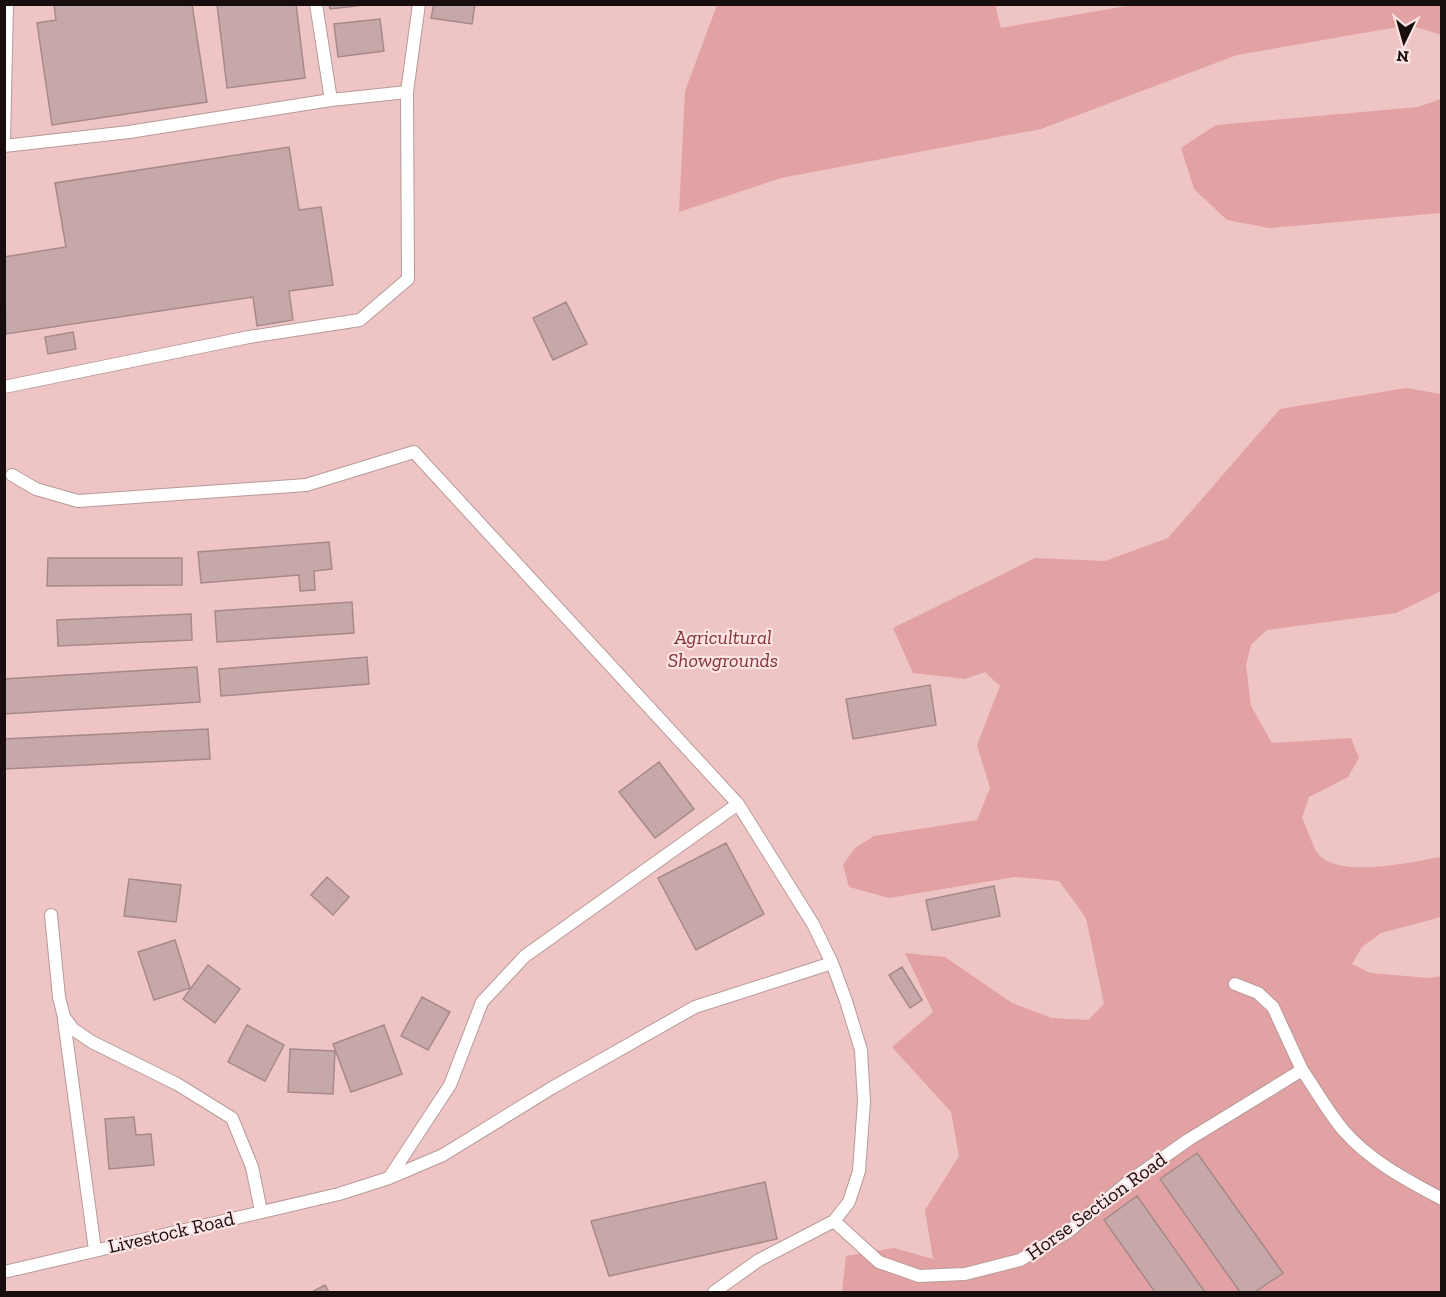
<svg xmlns="http://www.w3.org/2000/svg" width="1446" height="1297" viewBox="0 0 1446 1297" font-family="'Zilla Slab',serif">
	<style>
		.green { fill: #eec5c4 }
		.forest { fill: #e2a1a2 }
		.building { fill: #c7a8a8; stroke: #a78989; stroke-width: 1.5 }
		.lines { fill: none; stroke-linecap: round; stroke-linejoin: round }
		.service-casing { stroke: #b89a99; stroke-width: 14 }
		.service { stroke: #fff; stroke-width: 12 }
		.labels { text-anchor: middle; dominant-baseline: central; stroke-width: 4.5; stroke-linejoin: round; paint-order: stroke }
		.park-label { font-size: 20px; font-style: italic; fill: #813439; stroke: #fde3e3 }
		.street-label { font-size: 20px; fill: #180e0e; stroke: #fde3e3 }
	</style>
	<rect width="100%" height="100%" fill="#fde3e3"/>
	<path class="green" d="M5,5h1436v1287h-1436z"/>
	<path class="forest" d="M717,5h278l6,23 131,-23 309,-1 1,31 -33,-10 -172,30 -196,74 -260,49 -102,34 6,-121z
		M1441,99v114l-172,15 -42,-8 -33,-31 -13,-41 35,-23 202,-18z
		M1406,388l35,6v197l-45,22 -129,17 -16,15 -5,20 5,41 21,37 79,-5 8,20 -11,19 -39,20 -7,21c5,9 11,31 18,38 23,22 92,6 121,1v60l-60,16 -19,14 -10,17 18,9 60,5 11,-2v316h-599l4,-36 48,-8 39,11 -8,-49 34,-54 -8,-44 -59,-65 41,-35 -28,-59 40,4 67,46 40,15 36,2 16,-16 -18,-86 -27,-37 -44,-4 -126,21 -40,-11 -6,-22 12,-17 19,-12 103,-16 13,-32 -13,-43 23,-59 -15,-14 -20,7 -52,-6 -20,-45 142,-70 70,3 63,-23 112,-129z"/>
	<path class="building" d="M54,4h138l15,98 -155,23 -15,-102 19,-3z
		M217,4h79l9,74 -78,10z
		M329,4h44l-43,5z
		M434,4h41l-3,20 -41,-6z
		M380,19l4,32 -46,6 -4,-33z
		M289,147l10,63 22,-3 12,78 -44,6 4,29 -36,6 -4,-29 -247,37 -2,-77 62,-10 -11,-64z
		M566,302l21,42 -34,16 -20,-42z
		M73,332l3,17 -28,5 -3,-17z
		M329,542l3,27 -18,2 1,19 -15,1 -1,-16 -98,8 -3,-31z
		M48,558h134v27l-135,1z
		M352,602l2,31 -137,9 -2,-31z
		M191,614l1,26 -134,6 -1,-26z
		M367,657l2,27 -148,12 -2,-27z
		M197,667l3,35 -196,12v-35z
		M930,685l6,40 -83,14 -7,-40z
		M208,729l2,30 -206,10v-30z
		M659,762l35,47 -39,29 -36,-46z
		M726,843l38,71 -68,36 -38,-72z
		M327,877l22,20 -16,18 -22,-20z
		M129,879l52,6 -5,37 -52,-6z
		M994,886l6,30 -68,14 -6,-30z
		M175,940l15,48 -36,12 -16,-48z
		M208,965l32,24 -25,34 -32,-24z
		M902,967l20,33 -12,8 -21,-33z
		M422,997l28,15 -22,38 -27,-14z
		M247,1025l37,20 -19,36 -37,-19z
		M384,1025l18,49 -51,18 -18,-48z
		M290,1049l45,2 -2,43 -45,-2z
		M134,1117l2,18 15,-1 3,31 -45,4 -4,-50z
		M1197,1153l86,120 -28,19h-15l-80,-113z
		M765,1182l12,57 -168,37 -18,-55z
		M1137,1196l68,96h-50l-51,-72z
		M325,1285l4,7h-17z"/>
	<g class="lines">
		<g class="service-casing">
			<path id="service" d="M316,4l15,96
				M4,140l3,-136
				M4,146l125,-14 202,-32 76,-8
				M4,387l245,-50 111,-17 48,-41 -1,-187 12,-88
				M12,475l24,14 42,12 228,-16 108,-33 324,352 75,120 19,39 14,38 15,49 3,52 -5,69 -10,31 -15,19
				M51,915l8,82 5,20 9,12 19,13 85,42 55,34 20,49 9,44
				M1235,984l23,9 15,14 29,63
				M64,1020l31,230
				M389,1178l61,-93 32,-83 43,-46 213,-152
				M4,1272l335,-78 50,-16 54,-23 107,-66 145,-82 137,-44
				M714,1292l45,-32 75,-39 45,41 40,14 46,-2 55,-14 49,-29 58,-48 61,-43 114,-70c14,20 26,42 42,61 26,30 63,49 98,68"/>
		</g>
		<use href="#service" class="service"/>
	</g>
	<g class="labels">
		<g class="park-label">
			<text x="723" y="637">Agricultural<tspan x="723" dy="23">Showgrounds</tspan></text>
		</g>
		<g class="street-label">
			<text transform="translate(1096 1206) rotate(-36)">Horse Section Road</text>
			<text transform="translate(171 1232) rotate(-13)">Livestock Road</text>
		</g>
	</g>
	<rect width="1446" height="1297" fill="none" stroke="#180e0e" stroke-width="12"/>
	<g transform="translate(1404 42) rotate(185)" stroke="#fde3e3" stroke-width="4.5" paint-order="stroke">
	<path d="M0-4.5L10 22L0 15L-10 22Z" fill="#180e0e"/>
	<text y="-9" font-size="16" font-weight="bold" text-anchor="middle" fill="#180e0e">N</text>
	</g>
</svg>
